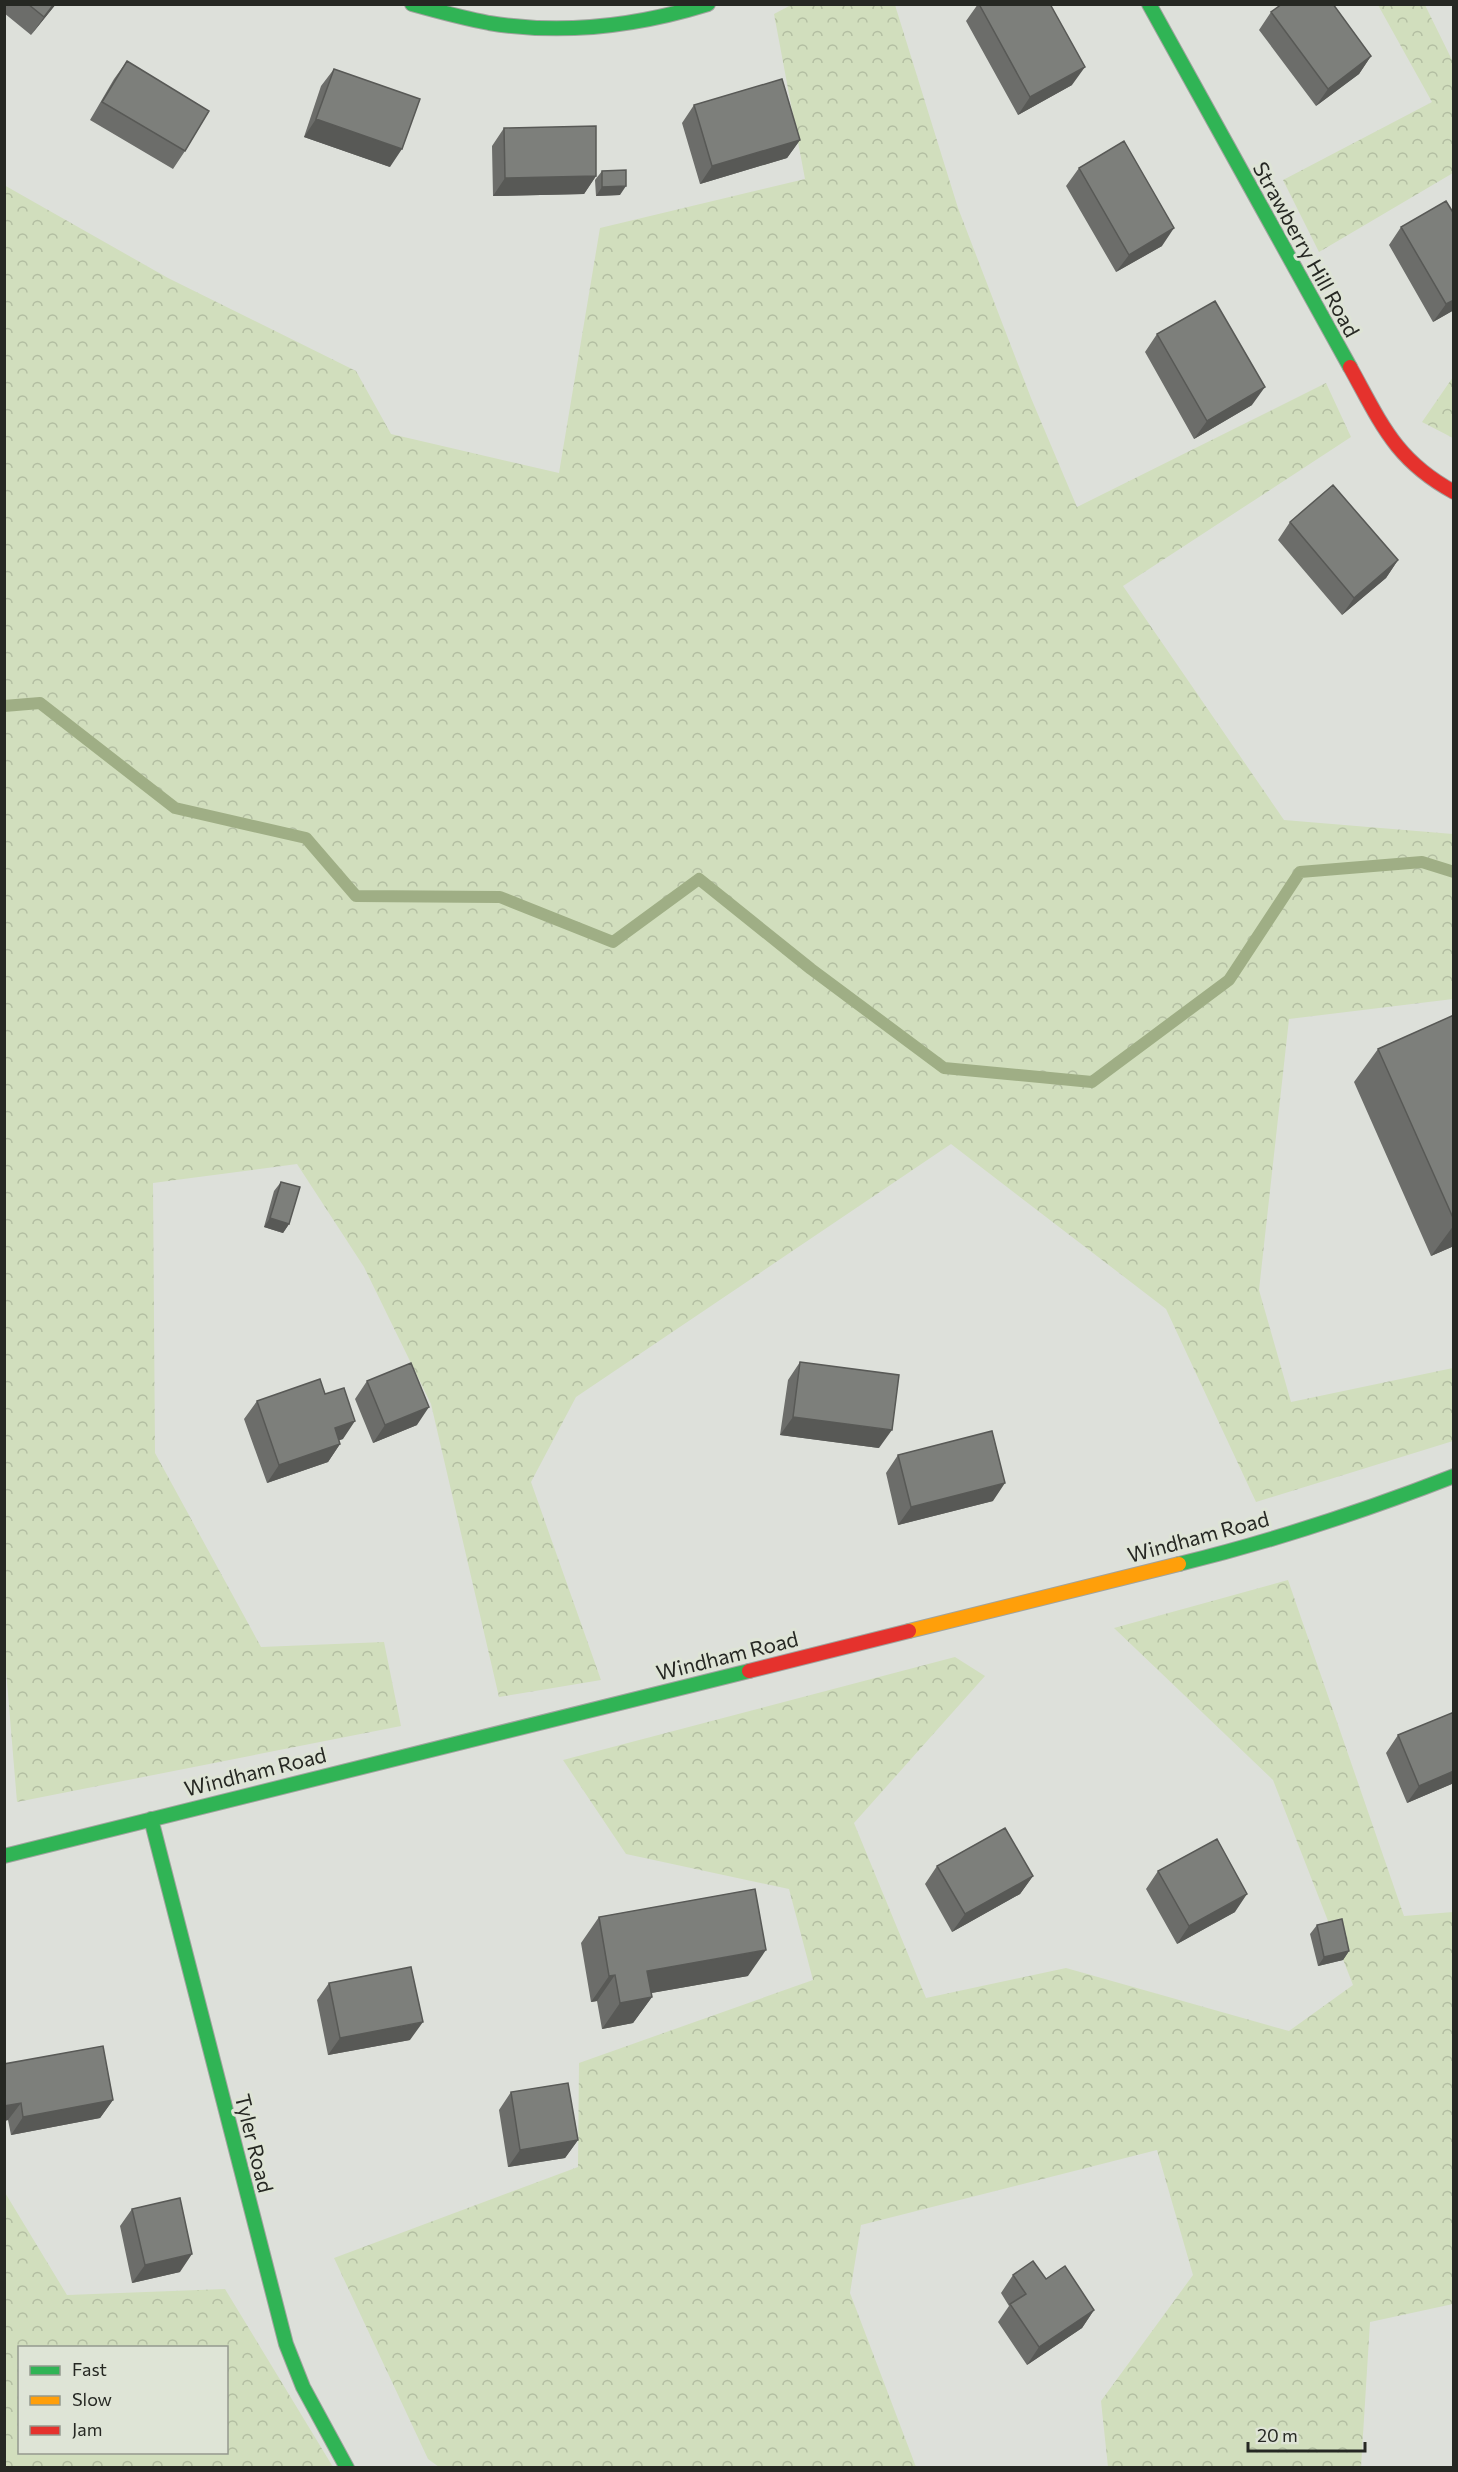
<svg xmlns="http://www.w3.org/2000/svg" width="1458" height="2472" viewBox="0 0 1458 2472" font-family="Commissioner,sans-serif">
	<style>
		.forest { fill: url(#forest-crowns); fill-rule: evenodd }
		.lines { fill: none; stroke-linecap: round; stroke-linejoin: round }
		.stream { stroke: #9fae85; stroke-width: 12 }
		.fast-casing { stroke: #a0a39e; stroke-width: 16 }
		.slow-casing { stroke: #a0a39e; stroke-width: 16 }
		.jam-casing { stroke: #a0a39e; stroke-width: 16 }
		.fast { stroke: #30b455; stroke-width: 14 }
		.slow { stroke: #ff9f0a; stroke-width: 14 }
		.jam { stroke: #e5322d; stroke-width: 14 }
		.wall { fill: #6c6d6a }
		.shaded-wall { fill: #585956 }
		.building { fill: #7d7f7b; stroke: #585956; stroke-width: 1.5 }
		.labels { text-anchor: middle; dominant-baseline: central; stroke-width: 6; stroke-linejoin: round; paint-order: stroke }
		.street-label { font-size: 21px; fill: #262823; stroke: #dee4d6 }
	</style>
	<defs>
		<pattern id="forest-crowns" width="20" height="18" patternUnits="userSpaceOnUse" patternTransform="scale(1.5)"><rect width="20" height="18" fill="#d1debd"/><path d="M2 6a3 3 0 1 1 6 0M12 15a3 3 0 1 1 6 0" fill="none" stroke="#b3bea2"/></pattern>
	</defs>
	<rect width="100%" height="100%" fill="#dde0da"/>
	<path class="forest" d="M791,5h104l63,203 73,190 46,109 249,-124 25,54 -228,149 161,234 169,14v165l-164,20 -30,271 32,112 162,-34v73l-197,61 -90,-193 -215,-165 -375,253 -45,85 70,198 -102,17 -68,-293 -67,-137 -67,-103 -144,19 2,270 106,194 123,-5 17,84 -384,76 -13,-156v-1461l164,93 188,93 35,63 168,39 41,-245 205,-49 -31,-165z
		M1378,5h47l28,57v111l-134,79 -36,-72 149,-78z
		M1453,377v61l-31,-16z
		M1288,1580l116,336 49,-4v392l-83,18 -9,145h-253l-7,-66 92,-126 -36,-125 -296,75 -11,68 66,174h-477l-11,-8 -94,-201 244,-91 1,-104 234,-83 -24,-91 -163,-35 -63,-94 392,-103 30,19 -131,147 72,175 140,-30 223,63 64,-46 -80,-205 -159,-152z
		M4,2191l63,104 158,-6 108,178h-328zM20,2348h206v104h-206z"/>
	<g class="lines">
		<path class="stream" d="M4,706l36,-3 135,105 131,30 50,58 144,1 113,45 86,-63 112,90 133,99 148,14 137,-102 71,-108 122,-10 32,10"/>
		<g class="fast-casing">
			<path id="fast" d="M412,4c25,7 51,14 77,19 74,12 148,3 219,-19
				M1149,4l201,363
				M1179,1564c94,-23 185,-53 275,-88
				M151,1819l135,525 17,43 44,81
				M4,1856l745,-185"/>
		</g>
		<g class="slow-casing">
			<path id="slow" d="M909,1631l270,-67"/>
		</g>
		<g class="jam-casing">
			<path id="jam" d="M1350,367c31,56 45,93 104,125
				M749,1671l160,-40"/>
		</g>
		<use href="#fast" class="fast"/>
		<use href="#slow" class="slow"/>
		<use href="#jam" class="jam"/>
	</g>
	<path class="wall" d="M4,4h52l-25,31 -27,-22z
		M978,4h72l22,81 -54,30 -52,-94z
		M1271,12l100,44 -12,18 -43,32 -57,-76z
		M127,61l58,90 -12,18 -83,-49 24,-41z
		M334,69l56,98 -86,-30 17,-51z
		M694,105l106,35 -13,18 -87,26 -18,-61z
		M504,128l92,48 -12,18 -91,2 -1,-50z
		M1079,168l83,78 -46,26 -50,-86z
		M602,171l18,24 -24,1 -1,-16z
		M1454,214v96l-21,12 -44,-77 12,-18z
		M1157,334l95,71 -58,34 -49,-87z
		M1290,522l108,38 -12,18 -44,37 -64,-75z
		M1454,1015v231l-23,10 -77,-174 24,-33z
		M281,1182l8,42 -6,9 -19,-6 10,-36z
		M800,1362l79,86 -99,-13 8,-55z
		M367,1381l50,44 -44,18 -18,-44z
		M325,1394l18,45 -4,1 1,4 -12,18 -61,21 -23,-64 13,-18z
		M898,1455l95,46 -95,24 -12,-52z
		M1398,1735l56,48 -47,20 -21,-50z
		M937,1866l96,10 -13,18 -68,38 -27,-48z
		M1158,1871l77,41 -58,32 -31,-55z
		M599,1917l149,59 -97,17 1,4 -19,26 -31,6 -5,-28 -6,1 -10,-59z
		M1317,1925l32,26 -6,9 -25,6 -8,-32z
		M329,1983l81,57 -82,15 -11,-55z
		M4,2064l109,36 -13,18 -89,17 -3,-15 -4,1z
		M511,2092l67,48 -13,18 -57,9 -9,-57z
		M132,2209l48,63 -48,11 -12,-57z
		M1013,2275l33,4 48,31 -12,18 -55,37 -29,-43 11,-16 -8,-13z"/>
	<path class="shaded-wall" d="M54,4h2l-25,31 13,-18z
		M1371,56l-12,18 -43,32 12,-17z
		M1085,67l-13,18 -54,30 12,-18z
		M316,119l86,30 -12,18 -86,-30z
		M800,140l-13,18 -87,26 12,-18z
		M596,176l-12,18 -91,2 12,-18z
		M626,186l-6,9 -24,1 6,-9z
		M1174,228l-12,18 -46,26 13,-17z
		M1454,300v10l-21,12 13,-18z
		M1265,387l-13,18 -58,34 13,-18z
		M1398,560l-12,18 -44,37 12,-17z
		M270,1218l19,6 -6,9 -19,-6z
		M1454,1225v21l-23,10z
		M429,1407l-12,18 -44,18 12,-18z
		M793,1417l99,13 -13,18 -99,-13z
		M355,1421l-12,18 -21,7 13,-18z
		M340,1444l-12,18 -61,21 12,-18z
		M1005,1483l-12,18 -95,24 13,-18z
		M1454,1771v12l-47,20 12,-17z
		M1033,1876l-13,18 -68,38 13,-18z
		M1247,1894l-12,18 -58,32 12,-18z
		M766,1950l-18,26 -119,21 18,-26z
		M1349,1951l-6,9 -25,6 6,-9z
		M615,1975l-18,26 -6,1 18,-26z
		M652,1997l-19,26 -31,6 18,-26z
		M423,2022l-13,18 -82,15 12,-17z
		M113,2100l-13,18 -89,17 12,-18z
		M21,2103l-13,17 -4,1v-15z
		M578,2140l-13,18 -57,9 12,-17z
		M192,2254l-12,18 -48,11 13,-18z
		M1094,2310l-12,18 -55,37 12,-18z"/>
	<path class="building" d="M28,4h26l-10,13z
		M979,4h71l35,63 -55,30z
		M1282,4h51l38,52 -43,33 -57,-77z
		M127,61l82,50 -24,40 -83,-49z
		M334,69l86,30 -18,50 -86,-30z
		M782,79l18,61 -88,26 -18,-61z
		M596,126v50l-91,2 -1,-50z
		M1124,141l50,87 -45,27 -50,-87z
		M626,170v16l-24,1v-16z
		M1446,201l8,13v86l-8,4 -45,-77z
		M1215,301l50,86 -58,34 -50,-87z
		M1333,485l65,75 -44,38 -64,-76z
		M1454,1015v205l-76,-171z
		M281,1182l19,5 -11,37 -19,-6z
		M800,1362l99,13 -7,55 -99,-13z
		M411,1363l18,44 -44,18 -18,-44z
		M320,1379l5,15 19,-6 11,33 -20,7 5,16 -61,21 -22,-64z
		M992,1431l13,52 -94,24 -13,-52z
		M1454,1712v59l-35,15 -21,-51z
		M1005,1828l28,48 -68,38 -28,-48z
		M1217,1839l30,55 -58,32 -31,-55z
		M755,1889l11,61 -119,21 5,26 -32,6 -5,-28 -6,1 -10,-59z
		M1342,1919l7,32 -25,6 -7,-32z
		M411,1967l12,55 -83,16 -11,-55z
		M103,2046l10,54 -90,17 -2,-14 -17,3v-42z
		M568,2083l10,57 -58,10 -9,-58z
		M180,2198l12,56 -47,11 -13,-56z
		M1033,2261l13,18 19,-13 29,44 -55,37 -29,-43 16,-10 -13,-19z"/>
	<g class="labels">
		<g class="street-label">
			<text transform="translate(1307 249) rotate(61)">Strawberry Hill Road</text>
			<text transform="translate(1198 1536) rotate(-15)">Windham Road</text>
			<text transform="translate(727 1655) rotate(-14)">Windham Road</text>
			<text transform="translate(255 1771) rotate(-14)">Windham Road</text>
			<text transform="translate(255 2143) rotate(76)">Tyler Road</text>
		</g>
	</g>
	<rect width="1458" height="2472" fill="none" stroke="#262823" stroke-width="12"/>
	<rect x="18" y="2346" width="210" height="108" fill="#dee4d6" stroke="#94998e" stroke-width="1.5"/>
	<rect x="30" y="2366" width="30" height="9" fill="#30b455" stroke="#94998e" stroke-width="1.5"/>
	<text x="72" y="2376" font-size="18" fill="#262823">Fast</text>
	<rect x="30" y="2396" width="30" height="9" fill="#ff9f0a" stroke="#94998e" stroke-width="1.5"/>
	<text x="72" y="2406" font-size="18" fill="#262823">Slow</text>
	<rect x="30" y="2426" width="30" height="9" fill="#e5322d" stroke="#94998e" stroke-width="1.5"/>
	<text x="72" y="2436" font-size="18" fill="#262823">Jam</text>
	<path d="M1248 2442v9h117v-9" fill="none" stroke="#262823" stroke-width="3"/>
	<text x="1257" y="2442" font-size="18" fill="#262823" stroke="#dee4d6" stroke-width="4.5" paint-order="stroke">20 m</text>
</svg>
